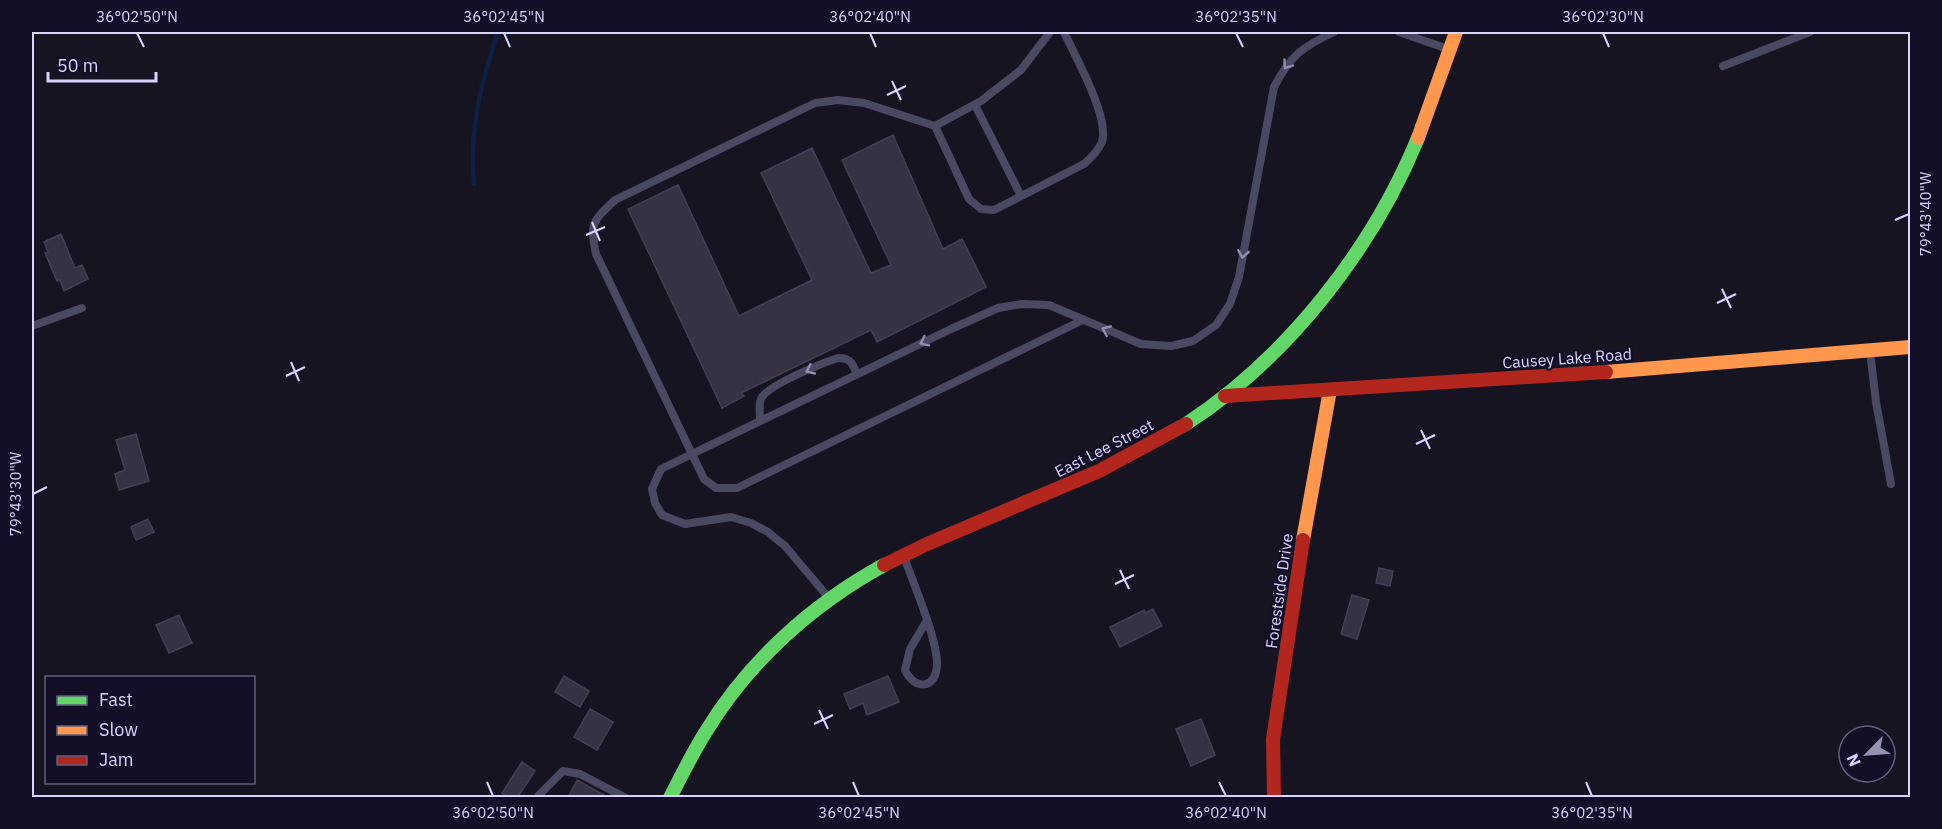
<svg xmlns="http://www.w3.org/2000/svg" width="1942" height="829" viewBox="0 0 1942 829" font-family="'IBM Plex Sans',sans-serif">
	<style>
		.lines { fill: none; stroke-linecap: round; stroke-linejoin: round }
		.stream { stroke: #0d2144; stroke-width: 4.5 }
		.building { fill: #343243; stroke: #433f54; stroke-width: 1.5 }
		.lane { stroke: #4a4962; stroke-width: 8 }
		.fast { stroke: #63d668; stroke-width: 14 }
		.slow { stroke: #ff974d; stroke-width: 14 }
		.jam { stroke: #b3261e; stroke-width: 14 }
		.oneway { stroke: #928eb0 }
		.ticks { fill: none; stroke: #d9d4ff; stroke-width: 2 }
		.labels { text-anchor: middle; dominant-baseline: central; stroke-width: 4.5; stroke-linejoin: round; paint-order: stroke }
		.street-label { font-size: 16px; fill: #d9d4ff; stroke: #130f26 }
		.neatline { fill: none; stroke: #d9d4ff; stroke-width: 2 }
		.ticks-label { font-size: 15px; text-anchor: middle; fill: #d9d4ff }
	</style>
	<rect width="100%" height="100%" fill="#161421"/>
	<g class="lines">
		<path class="stream" d="M474,184c-3,-32 1,-68 8,-98 5,-19 11,-36 15,-54"/>
	</g>
	<path class="building" d="M893,135l50,114 19,-10 24,48 -109,55 -6,-12 -130,63 3,3 -22,12 -94,-199 50,-24 61,131 73,-36 -51,-107 51,-25 59,125 20,-8 -49,-105z
		M61,234l14,34 7,-3 6,14 -24,12 -4,-11 -3,1 -12,-28 3,-1 -4,-10z
		M136,434l13,47 -30,9 -4,-16 10,-4 -9,-30z
		M148,519l6,13 -18,8 -5,-13z
		M1379,568l14,3 -3,15 -14,-3z
		M1352,595l17,5 -12,39 -16,-5z
		M1153,609l9,17 -42,21 -10,-20 34,-17 1,3z
		M179,615l13,28 -23,10 -13,-28z
		M564,676l25,15 -9,16 -25,-15z
		M888,676l11,26 -32,13 -4,-12 -13,6 -6,-15z
		M590,709l23,13 -16,28 -23,-13z
		M1201,719l14,36 -24,11 -15,-37z
		M522,762l13,9 -18,27h-8l-7,-5z
		M577,780l32,18h-41z"/>
	<g class="lines">
		<path class="lane" d="M1050,32l-29,38 -40,31 -46,25 34,73 12,10 13,1 90,-46c8,-7 14,-13 18,-22 8,-24 -27,-86 -38,-110
			M1399,32l49,17
			M1723,66l87,-34
			M975,105l46,91
			M935,126l-71,-23 -26,-3 -23,3 -200,97c-22,21 -26,23 -19,54l108,225 12,9h21l346,-168
			M32,326l50,-18
			M1870,352l6,50 15,82
			M760,420c0,-8 -2,-17 2,-23 9,-13 60,-34 76,-39 13,0 14,5 19,16
			M904,557c9,25 34,84 33,108 -1,24 -22,26 -32,5l5,-21 16,-27
			M828,597l-43,-51 -17,-14 -17,-9 -20,-6 -46,7 -23,-9 -7,-12 -3,-14 9,-20 290,-140 47,-21 24,-4 27,1 92,39 30,2 22,-5 23,-16 14,-21 9,-27 35,-190c17,-32 28,-40 60,-55
			M536,798l27,-27 17,3 46,24"/>
		<path class="fast" d="M1186,424c101,-66 186,-174 232,-286
			M670,798c11,-22 22,-44 35,-65 43,-71 106,-128 179,-168"/>
		<path class="slow" d="M1418,138l38,-106
			M1606,372l304,-25
			M1303,540l27,-150"/>
		<path class="jam" d="M1225,396l381,-24
			M884,565l43,-21 172,-73 87,-47
			M1274,798l-1,-59 30,-199"/>
	</g>
	<defs><path id="oneway-chevron" d="M-2-3.5L2.5 0L-2 3.5" fill="none" stroke-width="1.6" stroke-linecap="round" stroke-linejoin="round" transform="scale(1.5)"/></defs>
	<g class="oneway">
		<use href="#oneway-chevron" transform="translate(1287 65) rotate(126)"/>
		<use href="#oneway-chevron" transform="translate(1243 254) rotate(99)"/>
		<use href="#oneway-chevron" transform="translate(1106 330) rotate(-157)"/>
		<use href="#oneway-chevron" transform="translate(924 342) rotate(154)"/>
		<use href="#oneway-chevron" transform="translate(810 370) rotate(155)"/>
	</g>
	<path class="ticks" d="M137,33l7,14M504,33l6,14M870,33l6,14M1236,33l7,14M1603,33l6,14M892,81l9,19M887,95l19,-9M1895,220l14,-6M592,222l8,19M586,235l19,-8M1722,289l9,19M1717,303l19,-9M291,362l8,19M286,376l19,-9M1421,430l9,19M1416,444l19,-9M33,494l14,-7M1120,570l9,19M1115,584l19,-9M819,710l9,19M814,724l19,-9M487,782l6,14M853,782l6,14M1219,782l7,14M1586,782l6,14"/>
	<g class="labels">
		<g class="street-label">
			<text transform="translate(1567 358) rotate(-4)">Causey Lake Road</text>
			<text transform="translate(1104 448) rotate(-27)">East Lee Street</text>
			<text transform="translate(1279 591) rotate(-82)">Forestside Drive</text>
		</g>
	</g>
	<rect width="1942" height="829" fill="none" stroke="#130f26" stroke-width="66"/>
	<rect x="45" y="676" width="210" height="108" fill="#130f26" stroke="#625e7d" stroke-width="1.5"/>
	<rect x="57" y="696" width="30" height="9" fill="#63d668" stroke="#625e7d" stroke-width="1.5"/>
	<text x="99" y="706" font-size="18" fill="#d9d4ff">Fast</text>
	<rect x="57" y="726" width="30" height="9" fill="#ff974d" stroke="#625e7d" stroke-width="1.5"/>
	<text x="99" y="736" font-size="18" fill="#d9d4ff">Slow</text>
	<rect x="57" y="756" width="30" height="9" fill="#b3261e" stroke="#625e7d" stroke-width="1.5"/>
	<text x="99" y="766" font-size="18" fill="#d9d4ff">Jam</text>
	<g transform="translate(1867 754) rotate(245)"><circle r="28" fill="#130f26" stroke="#625e7d" stroke-width="1.5"/>
	<path d="M0-4.5L10 22L0 15L-10 22Z" fill="#9591b1"/>
	<text y="-9" font-size="16" font-weight="bold" text-anchor="middle" fill="#d9d4ff">N</text>
	</g>
	<path d="M48 72v9h108v-9" fill="none" stroke="#d9d4ff" stroke-width="3"/>
	<text x="57" y="72" font-size="18" fill="#d9d4ff" stroke="#130f26" stroke-width="4.5" paint-order="stroke">50 m</text>
	<rect x="33" y="33" width="1876" height="763" class="neatline"/>
	<g class="ticks-label">
		<text x="137" y="22">36°02'50"N</text>
		<text x="504" y="22">36°02'45"N</text>
		<text x="870" y="22">36°02'40"N</text>
		<text x="1236" y="22">36°02'35"N</text>
		<text x="1603" y="22">36°02'30"N</text>
		<text transform="translate(1926 214) rotate(-90)" y="5">79°43'40"W</text>
		<text transform="translate(16 494) rotate(-90)" y="5">79°43'30"W</text>
		<text x="493" y="818">36°02'50"N</text>
		<text x="859" y="818">36°02'45"N</text>
		<text x="1226" y="818">36°02'40"N</text>
		<text x="1592" y="818">36°02'35"N</text>
	</g>
</svg>
